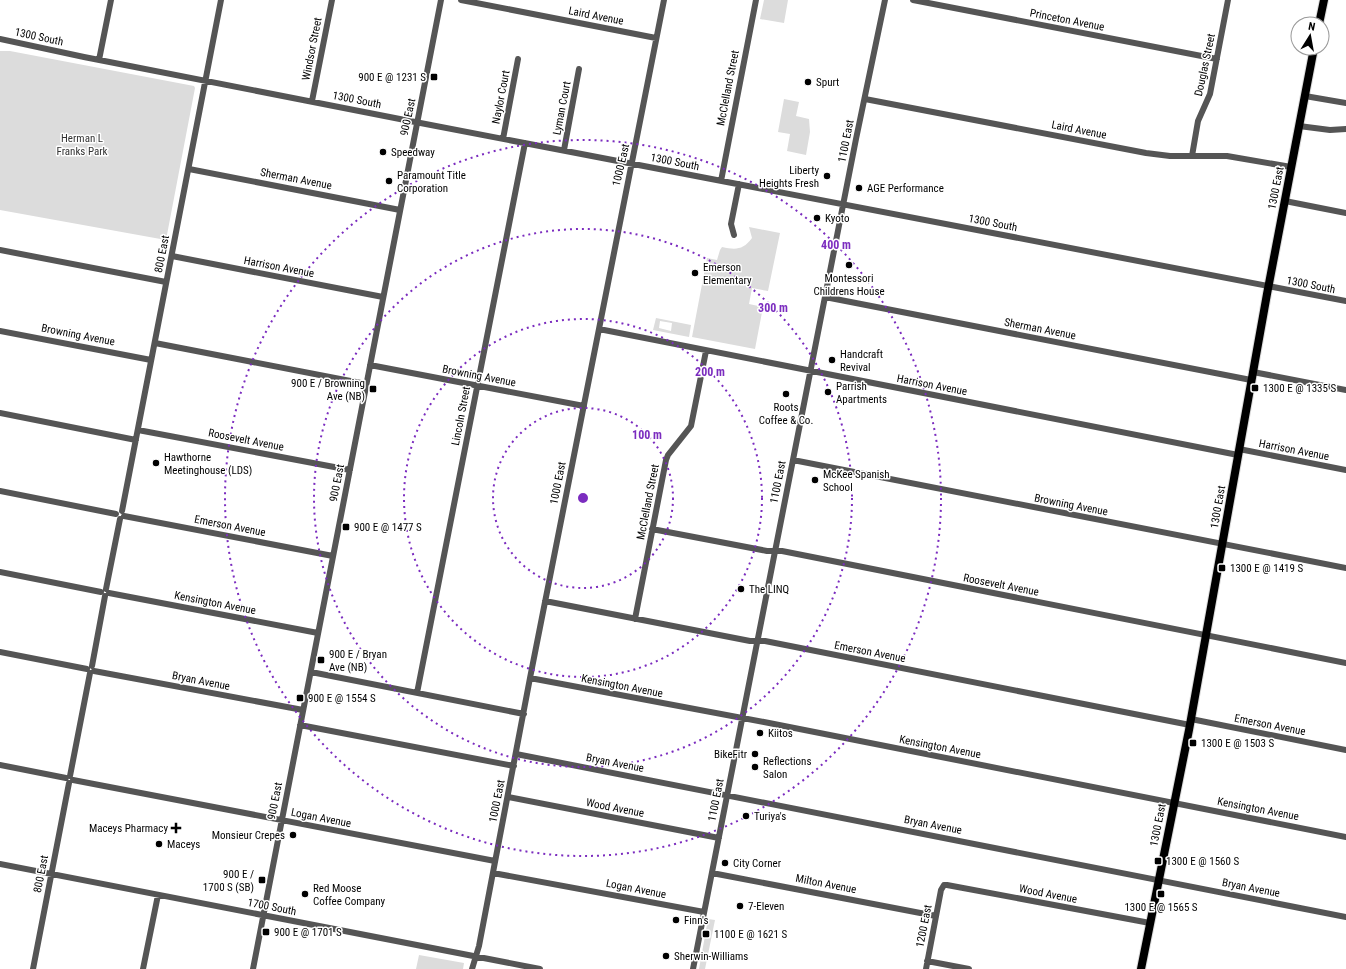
<svg xmlns="http://www.w3.org/2000/svg" width="1346" height="969" viewBox="0 0 1346 969" font-family="'Roboto Condensed',sans-serif">
	<style>
		.green { fill: #dcdcdc; fill-rule: evenodd }
		.lines { fill: none; stroke-linecap: round; stroke-linejoin: round }
		.major-casing { stroke: #dbdbdb; stroke-width: 10 }
		.minor { stroke: #555; stroke-width: 6 }
		.major { stroke: #000; stroke-width: 8 }
		.ring { fill: none; stroke: #7b2cbf; stroke-width: 2; stroke-dasharray: 2 4 }
		.poi-dot { fill: #000; stroke: #fff; stroke-width: 1.5 }
		.labels { text-anchor: middle; dominant-baseline: central; stroke-width: 3; stroke-linejoin: round; paint-order: stroke }
		.street-label { font-size: 11px; fill: #000; stroke: #fff }
		.poi-label { font-size: 11px; fill: #000; stroke: #fff; text-anchor: start }
		.park-label { font-size: 11px; fill: #333; stroke: #fff }
		.centre { fill: #7b2cbf; stroke: #fff; stroke-width: 2 }
		.ring-label { font-size: 12px; text-anchor: middle; font-weight: bold; fill: #7b2cbf; stroke: #fff; stroke-width: 3; stroke-linejoin: round; paint-order: stroke }
	</style>
	<rect width="100%" height="100%" fill="#fff"/>
	<path class="green" d="M764,0h24l-4,23 -24,-4z
		M0,51h10l184,35 1,2 -29,152 -166,-30z
		M784,99l15,3 -3,14 13,3 1,13 -4,23 -19,-4 3,-17 -12,-2z
		M749,227l31,6 -12,58 -16,-3 -3,16 14,3 -8,42 -63,-12 15,-79 10,2 3,-10 2,-3c14,3 21,3 30,-9z
		M656,318l35,7 -2,12 -36,-7zM660,321l12,2 -1,8 -12,-3z
		M708,919l7,1 -10,49h-6z
		M419,955l45,8 -1,6h-47z"/>
	<g class="lines">
		<g class="major-casing">
			<path id="major" d="M1319,24l5,-24
				M1141,969l48,-239 78,-436 47,-246"/>
		</g>
		<path class="minor" d="M461,0l195,38
			M913,0l304,59
			M0,39l84,18 326,64 936,180
			M99,60l12,-60
			M1305,96l41,7
			M865,99l281,54 24,3h57l64,11
			M312,101l20,-101
			M1299,126l31,4 16,-1
			M503,139l15,-80
			M564,150l15,-81
			M1192,156l6,-35 12,-27 18,-94
			M189,169l211,41
			M721,181l35,-181
			M1285,201l61,12
			M734,235l-3,-11 8,-40
			M0,250l166,32
			M172,256l211,41
			M825,297l426,83
			M599,329l639,126
			M0,331l151,29
			M155,343l211,41
			M370,365l214,41
			M1253,372l93,18
			M0,413l136,27
			M138,430l212,40
			M1239,449l107,21
			M793,460l553,108
			M0,491l116,23
			M122,511l99,-511
			M124,516l209,40
			M652,529l115,22h15l564,112
			M0,572l101,20
			M106,589l14,-70
			M109,593l209,40
			M545,601l205,40h15l425,84
			M635,619l31,-159 2,-5 23,-29 15,-75
			M0,652l87,17
			M92,666l13,-70
			M94,671l209,39
			M311,672l213,42
			M530,678l234,44 582,115
			M417,693l108,-550
			M1191,719l155,31
			M300,725l214,41
			M516,754l830,163
			M0,765l66,13
			M70,776l20,-103
			M73,780l422,81
			M508,797l211,41
			M0,864l540,105
			M493,873l211,39
			M712,873l224,43
			M927,961l42,8
			M33,969l36,-186
			M143,969l15,-74
			M253,969l188,-969
			M472,969l7,-23 51,-268 134,-678
			M693,969l163,-830 29,-139
			M926,969l15,-79 3,-5h3l203,38"/>
		<use href="#major" class="major"/>
	</g>
	<g class="ring">
		<circle cx="583" cy="498" r="90"/>
		<circle cx="583" cy="498" r="179"/>
		<circle cx="583" cy="498" r="269"/>
		<circle cx="583" cy="498" r="358"/>
	</g>
	<g class="poi-dot">
		<rect x="430" y="73" width="8" height="8" rx="2"/>
		<circle cx="808" cy="82" r="4"/>
		<circle cx="383" cy="152" r="4"/>
		<circle cx="827" cy="176" r="4"/>
		<circle cx="389" cy="181" r="4"/>
		<circle cx="859" cy="188" r="4"/>
		<circle cx="817" cy="218" r="4"/>
		<circle cx="849" cy="265" r="4"/>
		<circle cx="695" cy="273" r="4"/>
		<circle cx="832" cy="360" r="4"/>
		<rect x="1251" y="384" width="8" height="8" rx="2"/>
		<rect x="369" y="385" width="8" height="8" rx="2"/>
		<circle cx="828" cy="392" r="4"/>
		<circle cx="786" cy="394" r="4"/>
		<circle cx="156" cy="463" r="4"/>
		<circle cx="815" cy="480" r="4"/>
		<rect x="342" y="523" width="8" height="8" rx="2"/>
		<rect x="1218" y="564" width="8" height="8" rx="2"/>
		<circle cx="741" cy="589" r="4"/>
		<rect x="317" y="656" width="8" height="8" rx="2"/>
		<rect x="296" y="694" width="8" height="8" rx="2"/>
		<circle cx="760" cy="733" r="4"/>
		<rect x="1189" y="739" width="8" height="8" rx="2"/>
		<circle cx="755" cy="754" r="4"/>
		<circle cx="755" cy="767" r="4"/>
		<circle cx="746" cy="816" r="4"/>
		<path d="M174 822h4v4h4v4h-4v4h-4v-4h-4v-4h4z"/>
		<circle cx="293" cy="835" r="4"/>
		<circle cx="159" cy="844" r="4"/>
		<rect x="1154" y="857" width="8" height="8" rx="2"/>
		<circle cx="725" cy="863" r="4"/>
		<rect x="258" y="876" width="8" height="8" rx="2"/>
		<circle cx="305" cy="894" r="4"/>
		<rect x="1157" y="890" width="8" height="8" rx="2"/>
		<circle cx="740" cy="906" r="4"/>
		<circle cx="676" cy="920" r="4"/>
		<rect x="262" y="928" width="8" height="8" rx="2"/>
		<rect x="702" y="930" width="8" height="8" rx="2"/>
		<circle cx="666" cy="956" r="4"/>
	</g>
	<g class="labels">
		<g class="street-label">
			<text transform="translate(596 16) rotate(11)">Laird Avenue</text>
			<text transform="translate(1067 20) rotate(11)">Princeton Avenue</text>
			<text transform="translate(39 37) rotate(12)">1300 South</text>
			<text transform="translate(312 49) rotate(-79)">Windsor Street</text>
			<text transform="translate(1205 65) rotate(-78)">Douglas Street</text>
			<text transform="translate(728 88) rotate(-79)">McClelland Street</text>
			<text transform="translate(501 97) rotate(-79)">Naylor Court</text>
			<text transform="translate(357 100) rotate(11)">1300 South</text>
			<text transform="translate(562 108) rotate(-79)">Lyman Court</text>
			<text transform="translate(408 117) rotate(-78)">900 East</text>
			<text transform="translate(1079 130) rotate(11)">Laird Avenue</text>
			<text transform="translate(846 141) rotate(-79)">1100 East</text>
			<text transform="translate(675 162) rotate(11)">1300 South</text>
			<text transform="translate(621 165) rotate(-77)">1000 East</text>
			<text transform="translate(296 179) rotate(11)">Sherman Avenue</text>
			<text transform="translate(1276 188) rotate(-79)">1300 East</text>
			<text transform="translate(993 223) rotate(11)">1300 South</text>
			<text transform="translate(162 254) rotate(-79)">800 East</text>
			<text transform="translate(279 267) rotate(11)">Harrison Avenue</text>
			<text transform="translate(1311 285) rotate(11)">1300 South</text>
			<text transform="translate(1040 329) rotate(11)">Sherman Avenue</text>
			<text transform="translate(78 335) rotate(11)">Browning Avenue</text>
			<text transform="translate(479 376) rotate(11)">Browning Avenue</text>
			<text transform="translate(932 385) rotate(11)">Harrison Avenue</text>
			<text transform="translate(461 416) rotate(-79)">Lincoln Street</text>
			<text transform="translate(246 440) rotate(11)">Roosevelt Avenue</text>
			<text transform="translate(1294 450) rotate(11)">Harrison Avenue</text>
			<text transform="translate(778 482) rotate(-79)">1100 East</text>
			<text transform="translate(337 483) rotate(-79)">900 East</text>
			<text transform="translate(558 483) rotate(-79)">1000 East</text>
			<text transform="translate(648 502) rotate(-79)">McClelland Street</text>
			<text transform="translate(1071 505) rotate(11)">Browning Avenue</text>
			<text transform="translate(1218 507) rotate(-80)">1300 East</text>
			<text transform="translate(230 526) rotate(11)">Emerson Avenue</text>
			<text transform="translate(1001 585) rotate(11)">Roosevelt Avenue</text>
			<text transform="translate(215 603) rotate(11)">Kensington Avenue</text>
			<text transform="translate(870 652) rotate(11)">Emerson Avenue</text>
			<text transform="translate(201 681) rotate(11)">Bryan Avenue</text>
			<text transform="translate(622 686) rotate(11)">Kensington Avenue</text>
			<text transform="translate(1270 725) rotate(11)">Emerson Avenue</text>
			<text transform="translate(940 747) rotate(11)">Kensington Avenue</text>
			<text transform="translate(615 763) rotate(11)">Bryan Avenue</text>
			<text transform="translate(716 800) rotate(-79)">1100 East</text>
			<text transform="translate(275 801) rotate(-79)">900 East</text>
			<text transform="translate(497 801) rotate(-79)">1000 East</text>
			<text transform="translate(615 808) rotate(11)">Wood Avenue</text>
			<text transform="translate(1258 809) rotate(11)">Kensington Avenue</text>
			<text transform="translate(321 818) rotate(11)">Logan Avenue</text>
			<text transform="translate(933 825) rotate(11)">Bryan Avenue</text>
			<text transform="translate(1158 825) rotate(-79)">1300 East</text>
			<text transform="translate(41 874) rotate(-79)">800 East</text>
			<text transform="translate(826 884) rotate(11)">Milton Avenue</text>
			<text transform="translate(1251 888) rotate(11)">Bryan Avenue</text>
			<text transform="translate(636 889) rotate(11)">Logan Avenue</text>
			<text transform="translate(1048 894) rotate(11)">Wood Avenue</text>
			<text transform="translate(272 907) rotate(11)">1700 South</text>
			<text transform="translate(924 926) rotate(-79)">1200 East</text>
		</g>
		<g class="poi-label">
			<text x="426" y="77" text-anchor="end">900 E @ 1231 S</text>
			<text x="816" y="82">Spurt</text>
			<text x="391" y="152">Speedway</text>
			<text x="819" y="170" text-anchor="end">Liberty<tspan x="819" dy="13">Heights Fresh</tspan></text>
			<text x="397" y="175">Paramount Title<tspan x="397" dy="13">Corporation</tspan></text>
			<text x="867" y="188">AGE Performance</text>
			<text x="825" y="218">Kyoto</text>
			<text x="703" y="267">Emerson<tspan x="703" dy="13">Elementary</tspan></text>
			<text x="849" y="278" text-anchor="middle">Montessori<tspan x="849" dy="13">Childrens House</tspan></text>
			<text x="840" y="354">Handcraft<tspan x="840" dy="13">Revival</tspan></text>
			<text x="365" y="383" text-anchor="end">900 E / Browning<tspan x="365" dy="13">Ave (NB)</tspan></text>
			<text x="836" y="386">Parrish<tspan x="836" dy="13">Apartments</tspan></text>
			<text x="1263" y="388">1300 E @ 1335 S</text>
			<text x="786" y="407" text-anchor="middle">Roots<tspan x="786" dy="13">Coffee &amp; Co.</tspan></text>
			<text x="164" y="457">Hawthorne<tspan x="164" dy="13">Meetinghouse (LDS)</tspan></text>
			<text x="823" y="474">McKee Spanish<tspan x="823" dy="13">School</tspan></text>
			<text x="354" y="527">900 E @ 1477 S</text>
			<text x="1230" y="568">1300 E @ 1419 S</text>
			<text x="749" y="589">The LINQ</text>
			<text x="329" y="654">900 E / Bryan<tspan x="329" dy="13">Ave (NB)</tspan></text>
			<text x="308" y="698">900 E @ 1554 S</text>
			<text x="768" y="733">Kiitos</text>
			<text x="1201" y="743">1300 E @ 1503 S</text>
			<text x="747" y="754" text-anchor="end">BikeFitr</text>
			<text x="763" y="761">Reflections<tspan x="763" dy="13">Salon</tspan></text>
			<text x="754" y="816">Turiya's</text>
			<text x="168" y="828" text-anchor="end">Maceys Pharmacy</text>
			<text x="285" y="835" text-anchor="end">Monsieur Crepes</text>
			<text x="167" y="844">Maceys</text>
			<text x="1166" y="861">1300 E @ 1560 S</text>
			<text x="733" y="863">City Corner</text>
			<text x="254" y="874" text-anchor="end">900 E /<tspan x="254" dy="13">1700 S (SB)</tspan></text>
			<text x="313" y="888">Red Moose<tspan x="313" dy="13">Coffee Company</tspan></text>
			<text x="748" y="906">7-Eleven</text>
			<text x="1161" y="907" text-anchor="middle">1300 E @ 1565 S</text>
			<text x="684" y="920">Finn's</text>
			<text x="274" y="932">900 E @ 1701 S</text>
			<text x="714" y="934">1100 E @ 1621 S</text>
			<text x="674" y="956">Sherwin-Williams</text>
		</g>
		<g class="park-label">
			<text x="82" y="138">Herman L<tspan x="82" dy="13">Franks Park</tspan></text>
		</g>
	</g>
	<circle cx="583" cy="498" r="6" class="centre"/>
	<g class="ring-label">
		<text x="836" y="249">400 m</text>
		<text x="773" y="312">300 m</text>
		<text x="710" y="376">200 m</text>
		<text x="647" y="439">100 m</text>
	</g>
	<g transform="translate(1310 36) rotate(11)"><circle r="19" fill="#ffffff" stroke="#999999"/>
	<path d="M0-3L7 15L0 10L-7 15Z" fill="#000000"/>
	<text y="-6" font-size="11" font-weight="bold" text-anchor="middle" fill="#000000">N</text>
	</g>
</svg>
